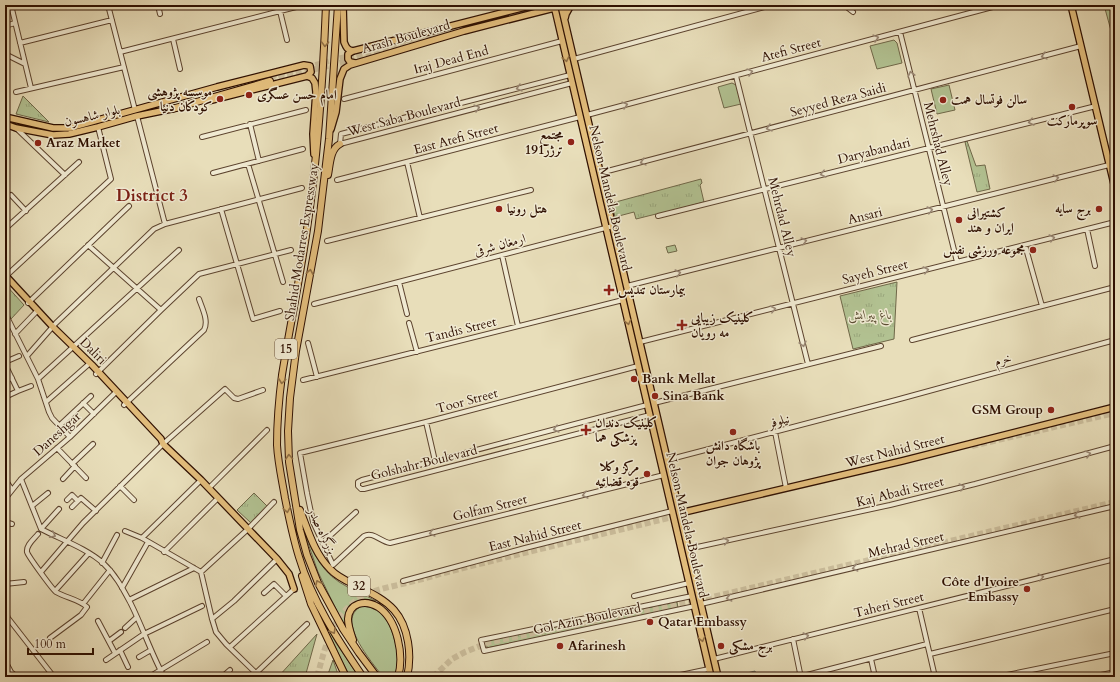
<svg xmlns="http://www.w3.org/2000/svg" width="1120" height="682" viewBox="0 0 1120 682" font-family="Cardo,Amiri,serif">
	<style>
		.green { fill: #b2c292; stroke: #706849 }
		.park { fill: url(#park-tufts); stroke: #706849 }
		.water { fill: url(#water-rules); stroke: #6e776c }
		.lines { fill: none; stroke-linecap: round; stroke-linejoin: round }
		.major-tunnel { stroke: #ccbf9e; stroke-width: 5.5; stroke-dasharray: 5.5 3; stroke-linecap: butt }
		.highway-tunnel { stroke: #ccbf9e; stroke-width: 6; stroke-dasharray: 6 3; stroke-linecap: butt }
		.minor-casing { stroke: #5c432e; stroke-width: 6 }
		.major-casing { stroke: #2e0f00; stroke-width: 8 }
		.highway-casing { stroke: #2e0f00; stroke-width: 8 }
		.minor { stroke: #f0ead2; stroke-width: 4 }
		.major { stroke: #e4bf7d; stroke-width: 5.5 }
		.highway { stroke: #e4bf7d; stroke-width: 6 }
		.oneway { stroke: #998774 }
		.oneway2 { stroke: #927045 }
		.poi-dot { fill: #8f2418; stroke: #f0ead2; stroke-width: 1.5 }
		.labels { text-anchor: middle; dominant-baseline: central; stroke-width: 3; stroke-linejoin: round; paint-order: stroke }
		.shield { fill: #f0ead2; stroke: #68513f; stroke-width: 1 }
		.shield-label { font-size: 12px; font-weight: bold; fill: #2e0f00 }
		.street-label { font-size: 13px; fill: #2e0f00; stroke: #f0ead2 }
		.poi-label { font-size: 13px; font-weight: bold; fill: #2e0f00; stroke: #f0ead2; text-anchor: start }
		.park-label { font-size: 13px; font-style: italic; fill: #5c4e33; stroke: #f0ead2 }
		.district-label { font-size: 17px; font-weight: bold; fill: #7a1f14; stroke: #f0ead2 }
	</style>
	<defs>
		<pattern id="park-tufts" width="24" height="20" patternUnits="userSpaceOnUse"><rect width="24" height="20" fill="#b2c292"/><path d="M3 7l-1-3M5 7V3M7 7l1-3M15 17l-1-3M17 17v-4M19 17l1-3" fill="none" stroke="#99a67c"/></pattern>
		<pattern id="water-rules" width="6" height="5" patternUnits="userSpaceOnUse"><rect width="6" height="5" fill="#98bcb4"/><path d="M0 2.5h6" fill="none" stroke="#83a099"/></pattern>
	</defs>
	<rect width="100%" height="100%" fill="#e8deba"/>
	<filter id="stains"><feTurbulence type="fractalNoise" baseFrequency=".005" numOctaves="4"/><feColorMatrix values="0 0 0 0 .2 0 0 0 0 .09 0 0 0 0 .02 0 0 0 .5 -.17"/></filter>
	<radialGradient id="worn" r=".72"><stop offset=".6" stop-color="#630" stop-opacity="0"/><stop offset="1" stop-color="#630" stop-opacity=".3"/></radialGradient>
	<path class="green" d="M1104,5h8c0,3 -2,6 -1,10 1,8 4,15 4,23h-2z
		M894,40l3,3 5,20 -25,6 -7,-23z
		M732,83l4,2 5,19 -17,4 -6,-21z
		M949,85l6,25 -18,4 -6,-25z
		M675,245l2,6 -9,2 -2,-6z
		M301,523c8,22 18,46 38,59 12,8 25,12 37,19 -24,-4 -32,6 -30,29l-28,-58z
		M315,603l21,40 23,34h-9l-21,-42z
		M362,606c20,-1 29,19 33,36 1,4 3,9 3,13 0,7 -1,15 -3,22h-12c-11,-15 -49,-58 -21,-71z"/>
	<path class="park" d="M23,96l26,26 -33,-8z
		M967,141l9,25 9,-1 5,24 -13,3 -12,-50z
		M701,179l1,4 -2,2 4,17 -48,13v-1l-20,5 -2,-7 -19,5 -3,-14z
		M897,282l-3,57 -41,10 -13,-53z
		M5,284l19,21 -13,14 -6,-15z
		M254,493l13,13 -16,17 -14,-13z
		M677,602l1,6 -191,40 -1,-7z
		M317,634l-12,43h-27z
		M333,660l6,17h-12z"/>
	<path class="water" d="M755,671l2,6h-14v-3z"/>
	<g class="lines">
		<path class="major-tunnel" d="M307,67l146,-39
			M271,76l22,-5"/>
		<path class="highway-tunnel" d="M270,81l81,-21 108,-32 90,-23
			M972,446l143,-33
			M317,677c8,-28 13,-56 37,-75 13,-11 32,-14 48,-18 13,-3 25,-6 38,-10 82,-21 163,-40 245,-60
			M433,677l19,-18 13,-7 25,-10 214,-43 411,-97"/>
		<g class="minor-casing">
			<path id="minor" d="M11,5l20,83
				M108,5l27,105
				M158,5l2,9
				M844,5l9,7
				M280,11l7,29
				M5,26l10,-3
				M900,32l57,230
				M173,39l7,30
				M20,43l92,-23
				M120,52l184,-47
				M5,54l20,10
				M574,59l198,-54
				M570,75l-229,59 -1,10 232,-61
				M736,76l72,288
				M16,92l108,-25
				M344,99l218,-58
				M587,115l413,-110
				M137,116l28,108
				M250,124l9,37
				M16,128l49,47
				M202,137l104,-27
				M407,162l13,56
				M248,164l35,118
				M213,173l90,-24
				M600,173l481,-127
				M337,180l243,-63
				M11,195l15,16
				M221,209l32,110 27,-8
				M658,216l438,-110
				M5,229l74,-67
				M1087,229l8,37
				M327,241l204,-51
				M88,245l73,65
				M1025,245l17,61
				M502,255l16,71
				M5,277l106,-98 -13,-52
				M399,282l8,32
				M627,286l482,-121
				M28,303l101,-97
				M314,304l299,-78
				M5,313l33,66 11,33 3,6 18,19
				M409,323l8,29
				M15,334l21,-22
				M912,340l203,-53
				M640,342l475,-120
				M308,343l9,34
				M27,356l29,-33 98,-94 11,-5 137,-36
				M5,362l14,-6
				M5,364l13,27
				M638,366l-212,56 -126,31 7,40 6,29 20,43 31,-29c9,-5 17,6 26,7l274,-68
				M96,374l65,-64 38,-36 92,-24
				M38,379l141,-129
				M5,380l7,-2
				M303,380l320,-80
				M5,397l13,-6 13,-5
				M46,402l44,-39
				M83,403l11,11
				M654,403l227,-57
				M124,405l80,-75c5,-9 -2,-22 -5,-31
				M647,405l-285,75 -4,2v4l3,3h3l286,-74
				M426,422l9,39
				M59,426l32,-30
				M5,432l1,2
				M775,432l11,56
				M57,448l29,30
				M667,460l229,-60 219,-60
				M72,464l21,-20
				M5,479l7,11
				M21,479l20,50c21,11 45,19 62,34 13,12 20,26 28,41 12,24 20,49 33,73
				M63,479l12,-13
				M120,486l14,14
				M209,488l58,-58
				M5,499l16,-20 49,-42 46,-45
				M67,500l5,-5 6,6
				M32,506l16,-13
				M72,507l9,-9 15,13
				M5,522l7,2
				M41,529l18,-20
				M125,531l17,7 59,34 11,47 4,13 10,12 34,33
				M38,534c-4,5 -12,11 -11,18 1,4 26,38 29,40 10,6 22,7 31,15l-6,8 -31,23
				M142,538l59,-58
				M323,542l33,-30
				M688,549l202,-44 85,-21 140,-38
				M164,552l54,-54
				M102,563l15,-28
				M41,572l42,-49 80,-79 62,-55 9,9 4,1 25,-9
				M201,572l47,-43 26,-27
				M403,581l122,-33 147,-37
				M5,584l19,-2
				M122,588l26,-46
				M55,591l34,-38
				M264,593l10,-9 12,12
				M634,596l55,-13
				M692,596l-211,44 3,11 211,-45
				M129,600l65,-32
				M83,604l27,-34
				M701,604l414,-98
				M919,608l16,69
				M5,611l3,7 46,59
				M212,619l22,-18 43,-42
				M98,621l17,32
				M125,628l12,-11
				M793,639l7,34 1,3h2l124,-32
				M109,641l12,-9
				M230,647l64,-58
				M120,650l8,17
				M930,654l185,-45
				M139,657l12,-7
				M714,659l401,-100
				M871,659l4,18
				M106,660l38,-26 58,-28
				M5,661l6,11 6,5
				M256,673l51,-49
				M5,674l6,-2
				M149,677l58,-35
				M222,677l8,-7
				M671,677l38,-8
				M997,677l118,-24
				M1092,677l23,-5"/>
		</g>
		<g class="major-casing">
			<path id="major" d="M343,5l1,37c2,5 3,8 9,9
				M554,5l157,672
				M561,5l157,672
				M1071,5l44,183
				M565,18l1,-4 5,-9
				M355,63l-5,-1 -2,-3v-5l5,-3 180,-46
				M307,76l5,2 3,5 1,9 -3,42 1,20
				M208,101l99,-25
				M5,117l48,11h16l148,-41 87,-22 6,1 1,6 -4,4
				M5,124l11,4 37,7 16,-1 29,-7 39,-11 39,-8
				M331,129l5,-17 4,-33 4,-10 6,-4 114,-34 90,-23
				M5,275l48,52 39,38 69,74 2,5 38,36 76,79 12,15 5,15
				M680,513l222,-52 213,-54"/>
		</g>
		<g class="highway-casing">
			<path id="highway" d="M326,5c-3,75 -8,149 -19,224 -7,49 -17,97 -25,146 -3,23 -5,46 -5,70 1,18 5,35 8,53 4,20 8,40 14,59 13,44 39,83 64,120
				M338,5l-9,134 -11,92 -22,120 -6,47 -2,33 1,31 11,68 7,25 11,28 25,46 16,24 18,24
				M172,109l98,-28
				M328,175c2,-10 2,-26 12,-31
				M300,510c8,20 14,43 30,59 8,9 21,14 31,19 12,6 24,12 33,22 15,17 18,46 13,67
				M302,576l9,28 35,73
				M353,640c-2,-6 -5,-14 -5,-21 1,-16 17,-20 30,-12 20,13 26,49 20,70"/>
		</g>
		<use href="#minor" class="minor"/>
		<use href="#major" class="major"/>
		<use href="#highway" class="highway"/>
	</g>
	<defs><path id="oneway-chevron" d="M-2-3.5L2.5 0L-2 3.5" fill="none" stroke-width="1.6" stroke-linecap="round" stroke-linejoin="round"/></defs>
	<g class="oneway">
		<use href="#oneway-chevron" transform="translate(876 38) rotate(-15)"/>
		<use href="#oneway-chevron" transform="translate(1044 56) rotate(165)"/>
		<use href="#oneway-chevron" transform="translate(750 72) rotate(-15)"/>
		<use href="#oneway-chevron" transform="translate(911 74) rotate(-104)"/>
		<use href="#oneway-chevron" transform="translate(519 88) rotate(165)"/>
		<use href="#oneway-chevron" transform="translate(625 105) rotate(-15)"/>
		<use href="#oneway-chevron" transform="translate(477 108) rotate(-15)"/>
		<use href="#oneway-chevron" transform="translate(1031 122) rotate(166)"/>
		<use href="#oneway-chevron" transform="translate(769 128) rotate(165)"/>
		<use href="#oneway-chevron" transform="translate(643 162) rotate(165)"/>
		<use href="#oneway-chevron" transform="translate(823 174) rotate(166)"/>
		<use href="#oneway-chevron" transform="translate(1056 178) rotate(-14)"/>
		<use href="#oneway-chevron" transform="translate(930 210) rotate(-14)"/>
		<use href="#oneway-chevron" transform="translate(1052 238) rotate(-14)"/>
		<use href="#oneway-chevron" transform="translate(804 241) rotate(-14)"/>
		<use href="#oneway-chevron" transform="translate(926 270) rotate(-14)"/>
		<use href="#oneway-chevron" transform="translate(678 273) rotate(-14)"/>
		<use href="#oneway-chevron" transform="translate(773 309) rotate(-14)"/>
		<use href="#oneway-chevron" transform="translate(803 344) rotate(76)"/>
		<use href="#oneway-chevron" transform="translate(556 429) rotate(166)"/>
		<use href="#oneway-chevron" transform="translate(1088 454) rotate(-15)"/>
		<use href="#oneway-chevron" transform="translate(962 487) rotate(-14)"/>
		<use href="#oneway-chevron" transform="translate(585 495) rotate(166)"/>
		<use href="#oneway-chevron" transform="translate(1077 515) rotate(167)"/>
		<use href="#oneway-chevron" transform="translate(432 533) rotate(166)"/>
		<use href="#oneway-chevron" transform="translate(53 535) rotate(27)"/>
		<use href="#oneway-chevron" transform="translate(726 541) rotate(-12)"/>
		<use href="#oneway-chevron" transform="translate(855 568) rotate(167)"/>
		<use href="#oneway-chevron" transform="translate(1041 577) rotate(-14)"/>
		<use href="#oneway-chevron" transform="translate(729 598) rotate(167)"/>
		<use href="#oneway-chevron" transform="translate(806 636) rotate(-14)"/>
	</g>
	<g class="oneway2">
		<use href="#oneway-chevron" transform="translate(325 44) rotate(92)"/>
		<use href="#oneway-chevron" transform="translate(566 59) rotate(77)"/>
		<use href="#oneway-chevron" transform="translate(310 272) rotate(-80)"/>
		<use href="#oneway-chevron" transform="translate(628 322) rotate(77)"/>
		<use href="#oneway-chevron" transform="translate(282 381) rotate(97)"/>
		<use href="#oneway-chevron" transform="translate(289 457) rotate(-94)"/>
		<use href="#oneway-chevron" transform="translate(287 510) rotate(80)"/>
		<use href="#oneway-chevron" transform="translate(318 583) rotate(-114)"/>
		<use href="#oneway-chevron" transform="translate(333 631) rotate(60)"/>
		<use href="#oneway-chevron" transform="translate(702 639) rotate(77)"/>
	</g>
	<g class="poi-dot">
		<circle cx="249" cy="95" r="4"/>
		<circle cx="220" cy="99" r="4"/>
		<circle cx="943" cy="100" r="4"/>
		<circle cx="1072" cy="107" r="4"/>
		<circle cx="571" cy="142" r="4"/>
		<circle cx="38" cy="143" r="4"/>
		<circle cx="499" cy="209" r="4"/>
		<circle cx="1099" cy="209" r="4"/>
		<circle cx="959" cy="220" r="4"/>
		<circle cx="1033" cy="250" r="4"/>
		<path d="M607 284h4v4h4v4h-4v4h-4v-4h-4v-4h4z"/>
		<path d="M680 319h4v4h4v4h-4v4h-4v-4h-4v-4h4z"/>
		<circle cx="634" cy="379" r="4"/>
		<circle cx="655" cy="396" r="4"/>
		<circle cx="1051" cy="410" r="4"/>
		<path d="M584 424h4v4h4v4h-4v4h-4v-4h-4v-4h4z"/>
		<circle cx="733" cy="432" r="4"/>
		<circle cx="647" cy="474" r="4"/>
		<circle cx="1027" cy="589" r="4"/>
		<circle cx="650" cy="622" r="4"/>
		<circle cx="560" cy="646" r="4"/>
		<circle cx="721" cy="646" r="4"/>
	</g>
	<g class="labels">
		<g class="shield">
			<rect x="275" y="339" width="22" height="20" rx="3"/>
			<rect x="348" y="576" width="22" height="20" rx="3"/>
		</g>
		<g class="shield-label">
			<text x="286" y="349">15</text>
			<text x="359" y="586">32</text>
		</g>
		<g class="street-label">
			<text transform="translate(406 37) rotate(-16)">Arash Boulevard</text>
			<text transform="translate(791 50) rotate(-15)">Atefi Street</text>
			<text transform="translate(451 60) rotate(-15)">Iraj Dead End</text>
			<text transform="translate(838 100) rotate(-15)">Seyyed Reza Saidi</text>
			<text transform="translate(92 116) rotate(-13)">بلوار شاهسون</text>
			<text transform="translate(404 117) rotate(-15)">West Saba Boulevard</text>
			<text transform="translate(456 139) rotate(-15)">East Atefi Street</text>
			<text transform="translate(938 144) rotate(76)">Mehrshad Alley</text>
			<text transform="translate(874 151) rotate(-14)">Daryabandari</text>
			<text transform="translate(610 198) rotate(77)">Nelson Mandela Boulevard</text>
			<text transform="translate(865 216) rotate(-14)">Ansari</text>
			<text transform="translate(782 217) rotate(76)">Mehrdad Alley</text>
			<text transform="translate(302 242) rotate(-81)">Shahid Modarres Expressway</text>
			<text transform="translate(500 245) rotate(-15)">ارمغان شرقی</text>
			<text transform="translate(875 272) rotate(-14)">Sayeh Street</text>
			<text transform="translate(461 330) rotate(-14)">Tandis Street</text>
			<text transform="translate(93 351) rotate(45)">Daliri</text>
			<text transform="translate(1003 360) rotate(-15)">خرم</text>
			<text transform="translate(467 401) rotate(-15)">Toor Street</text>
			<text transform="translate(779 421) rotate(-15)">نیلوفر</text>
			<text transform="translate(57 434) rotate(-42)">Daneshgar</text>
			<text transform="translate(895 451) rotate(-14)">West Nahid Street</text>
			<text transform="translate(424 463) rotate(-14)">Golshahr Boulevard</text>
			<text transform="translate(900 492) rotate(-14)">Kaj Abadi Street</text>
			<text transform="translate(490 508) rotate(-14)">Golfam Street</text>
			<text transform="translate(687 525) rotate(77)">Nelson Mandela Boulevard</text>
			<text transform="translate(322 531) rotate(65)">بزرگراه صدر</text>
			<text transform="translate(535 536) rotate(-14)">East Nahid Street</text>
			<text transform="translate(906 545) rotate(-13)">Mehrad Street</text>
			<text transform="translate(889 605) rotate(-14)">Taheri Street</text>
			<text transform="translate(587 619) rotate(-12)">Gol Azin Boulevard</text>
		</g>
		<g class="poi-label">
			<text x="212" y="92" text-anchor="end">موسسه پژوهشی<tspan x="212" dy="15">کودکان دنیا</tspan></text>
			<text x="257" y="95">امام حسن عسگری</text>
			<text x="951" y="100">سالن فوتسال همت</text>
			<text x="1072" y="121" text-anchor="middle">سوپرمارکت</text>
			<text x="563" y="135" text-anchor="end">مجتمع<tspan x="563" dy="15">ترژر191</tspan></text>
			<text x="46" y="143">Araz Market</text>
			<text x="507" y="209">هتل رونیا</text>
			<text x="1091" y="209" text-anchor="end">برج سایه</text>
			<text x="967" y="213">کشتیرانی<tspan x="967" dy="15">ایران و هند</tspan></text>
			<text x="1025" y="250" text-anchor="end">مجموعه ورزشی نفس</text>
			<text x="618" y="290">بیمارستان تندیس</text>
			<text x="691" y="318">کلینیک زیبایی<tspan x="691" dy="15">مه رویان</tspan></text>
			<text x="642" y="379">Bank Mellat</text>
			<text x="663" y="396">Sina Bank</text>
			<text x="1043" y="410" text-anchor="end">GSM Group</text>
			<text x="595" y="423">کلینیک دندان<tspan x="595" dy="15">پزشکی هما</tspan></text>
			<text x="733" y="446" text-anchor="middle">باشگاه دانش<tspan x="733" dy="15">پژوهان جوان</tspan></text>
			<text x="639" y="467" text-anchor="end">مرکز وکلا<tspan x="639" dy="15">قوه قضائیه</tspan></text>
			<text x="1019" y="582" text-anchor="end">Côte d'Ivoire<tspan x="1019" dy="15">Embassy</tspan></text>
			<text x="658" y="622">Qatar Embassy</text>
			<text x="568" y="646">Afarinesh</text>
			<text x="729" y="646">برج مشکی</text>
		</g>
		<g class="park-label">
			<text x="870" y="315">باغ پیرایش</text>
		</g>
		<g class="district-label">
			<text x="152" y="195">District 3</text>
		</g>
	</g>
	<rect width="1120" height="682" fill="none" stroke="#e8deba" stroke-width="20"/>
	<rect x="6" y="6" width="1108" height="670" fill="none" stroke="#2e0f00" stroke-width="2"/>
	<rect x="10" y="10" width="1100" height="662" fill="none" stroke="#2e0f00"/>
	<path d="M28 648v6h65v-6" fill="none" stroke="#2e0f00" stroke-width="2"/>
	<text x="34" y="648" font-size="12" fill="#2e0f00" stroke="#f0ead2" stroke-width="3" paint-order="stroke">100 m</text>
	<rect width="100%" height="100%" filter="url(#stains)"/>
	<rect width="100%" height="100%" fill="url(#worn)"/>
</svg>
